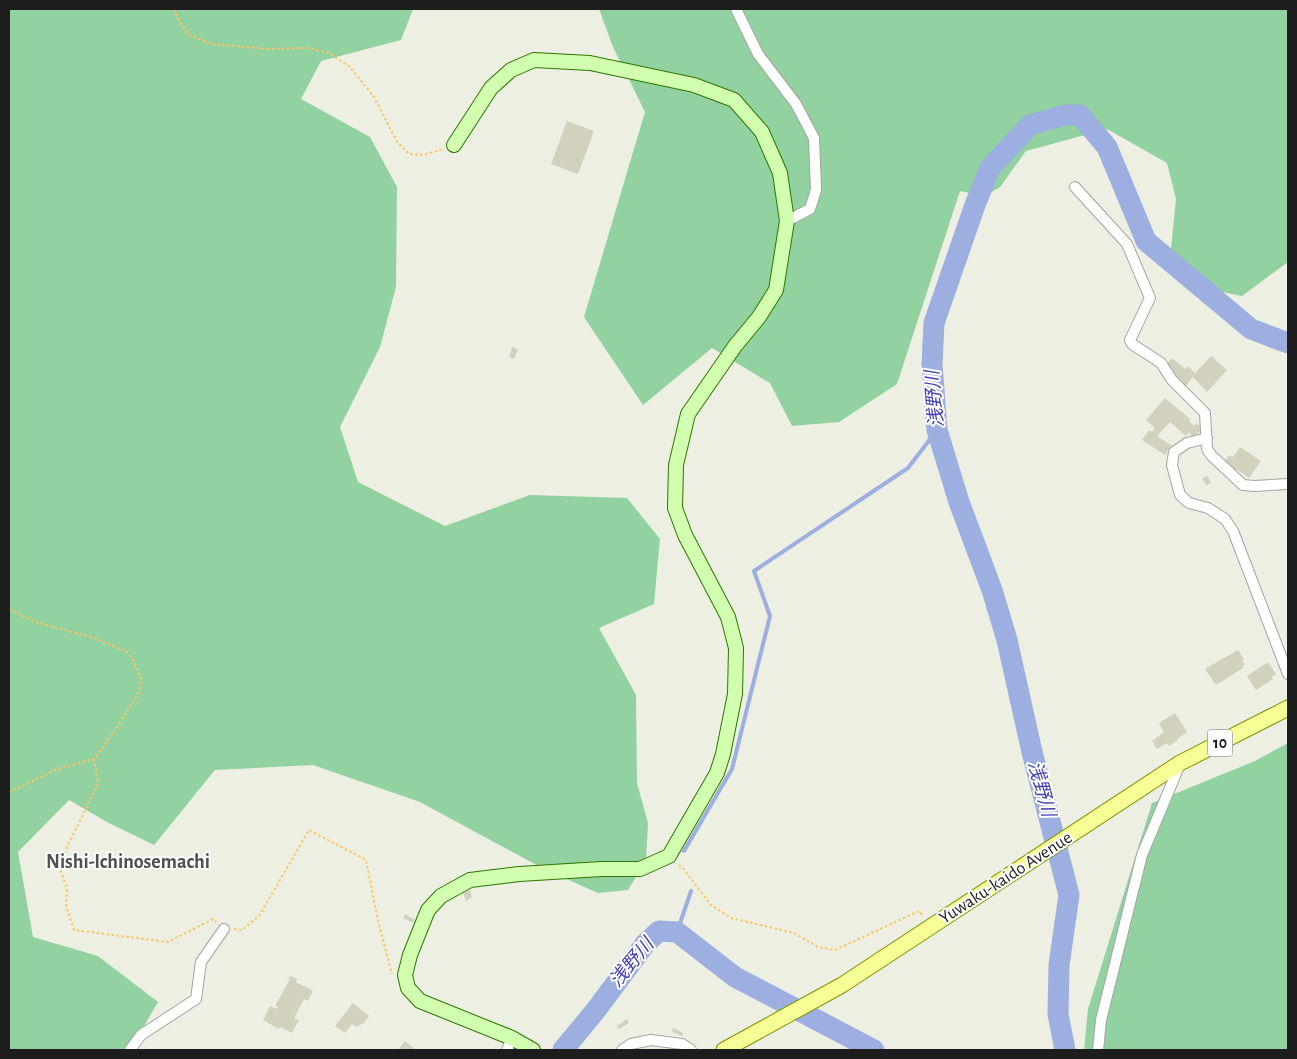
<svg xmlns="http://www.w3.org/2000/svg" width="1297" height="1059" viewBox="0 0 1297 1059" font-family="'Alegreya Sans','Noto Sans JP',sans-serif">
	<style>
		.forest { fill: #92d2a1 }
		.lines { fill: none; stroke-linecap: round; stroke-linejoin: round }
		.stream { stroke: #9daee1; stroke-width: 4 }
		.river { stroke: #9daee1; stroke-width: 21 }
		.building { fill: #d2d1be }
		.street-casing { stroke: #a4a4a4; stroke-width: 12 }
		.secondary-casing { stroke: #2c7700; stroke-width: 16 }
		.primary-casing { stroke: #789500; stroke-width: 17 }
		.path { stroke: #ffc462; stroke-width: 2; stroke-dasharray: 2.5 2.5; stroke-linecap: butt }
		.street { stroke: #fff; stroke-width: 10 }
		.secondary { stroke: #d1ffaf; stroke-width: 14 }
		.primary { stroke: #f5ff96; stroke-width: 15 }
		.labels { text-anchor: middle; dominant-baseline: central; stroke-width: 4; stroke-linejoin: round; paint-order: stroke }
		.shield { fill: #fff; stroke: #616161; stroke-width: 1 }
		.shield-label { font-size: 16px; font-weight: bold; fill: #1d1d1d }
		.street-label { font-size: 18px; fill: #1d1d1d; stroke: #fff }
		.water-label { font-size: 19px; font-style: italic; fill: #4441b4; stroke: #fff }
		.quarter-label { font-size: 20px; font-weight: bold; fill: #505050; stroke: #fff }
	</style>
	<rect width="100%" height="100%" fill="#ecefe1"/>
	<path class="forest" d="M9,9h404l-12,31 -80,21 -20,38 69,38 27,50 -1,100 -16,60 -40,80 18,55 87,44 85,-31 97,3 33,41 -6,65 -55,24 37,67 1,88 11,40 -2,38 -18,29 -30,3 -54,-24 -124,-67 -107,-37 -98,5 -61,75 -47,-23 -38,-22 -51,52 15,85 65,19 60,46 -28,48h-121z
		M599,9h689v253l-46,34 -34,-7 -38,-30 6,-60 -9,-36 -60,-34 -81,22 -26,36 -15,9 -25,-5 -63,193 -58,38 -47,4 -22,-43 -58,-35 -69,57 -59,-88 61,-205 -32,-65z
		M1288,743v307h-204l4,-41 64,-206 103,-42z"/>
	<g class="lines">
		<path class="stream" d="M684,851l48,-82 38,-153 -16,-45 154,-103 29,-38
			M677,932l14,-41"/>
		<path class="river" d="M563,1050l33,-40 49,-66 14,-13 18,1 58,45 139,73
			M1065,1050l-7,-36 1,-49 10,-70 -37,-143 -25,-112 -15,-50 -33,-88 -22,-72 -5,-66 2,-41 41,-118 15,-37 40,-43 35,-10h15l27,32 39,94 105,88 37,14"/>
	</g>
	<path class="building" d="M567,121l27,10 -16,43 -27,-10z
		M512,347l6,2 -4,10 -5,-2z
		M1211,356l16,14 -20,22 -14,-15 -7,9 -7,-7 -2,3 -7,-6 3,-3 -8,-8 7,-7 13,11 3,-3 7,7z
		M1165,398l25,21 -1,2 5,5 3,-3 5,6 -9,9 -4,-6 -3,4 -16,-14 -13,14 14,9 -6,10 -23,-15 7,-10 3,2 3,-4 -9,-8z
		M1240,447l21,14 -12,17 -13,-9 -1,2 -12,-7 6,-9 4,2z
		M1207,476l4,6 -4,3 -5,-6z
		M1238,650l6,10 -2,1 3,3 -3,2 1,2 -27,17 -11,-16z
		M1268,662l8,12 -4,3 1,2 -17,11 -9,-14z
		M1175,713l12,19 -10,7 1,1 -9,6 -2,-3 -10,6 -5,-8 12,-9 -5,-9z
		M470,890l2,7 -6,4 -3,-8z
		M405,914l10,6 -2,3 -10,-5z
		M290,976l7,3 -1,3 17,9 -5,10 -4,-2 -10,19 5,2 -7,13 -12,-6 -1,2 -16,-9 7,-14 7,3 1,-2 -3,-1 15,-27h-1z
		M353,1003l16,13 -5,7 -8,4 -4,-3 -7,9 -10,-7z
		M627,1019l2,4 -10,6 -2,-3z
		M673,1028l10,5 -1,3 -10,-4z
		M405,1041l11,9h-18z"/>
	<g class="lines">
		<g class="street-casing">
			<path id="street" d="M736,9l22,45 38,50 18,34 2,52 -6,19 -23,12
				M1075,187l52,57 23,54 -20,42 2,4 29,19 11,17 33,33 2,36 5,7 31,29 11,1 34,-2
				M1207,438l-20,5 -13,9 -2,13 8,30 9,8 19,5 17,11 8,12 55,143
				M130,1050l11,-15 55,-36 5,-37 23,-33
				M507,1050l5,-12
				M622,1050l9,-6 20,-4 31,4 9,6
				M1098,1050l3,-30 41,-165 38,-91"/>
		</g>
		<g class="secondary-casing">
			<path id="secondary" d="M454,145l37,-57 20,-18 23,-10 56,3 104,22 40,15 28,32 18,41 7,48 -11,69 -17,27 -24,29 -47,68 -12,51 -1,43 10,27 43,82 8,31 -1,46 -12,60 -6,19 -48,83 -29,13h-38l-83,5 -49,6 -29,16 -13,14 -18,45 -5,20 3,13 12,13 92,37 21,12"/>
		</g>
		<g class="primary-casing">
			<path id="primary" d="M724,1050l118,-65 338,-222 108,-55"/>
		</g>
		<path class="path" d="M174,9l5,12 10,14 23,9 55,5 42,-1 19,5 21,13 17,21 8,10 23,45 12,12 15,1 18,-6
			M9,609l26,13 59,16 33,14 5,6 9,20 -2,14 -27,43 -18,24 -37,10 -32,16 -16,7
			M94,759l4,25 -31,63 -7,22 7,19 -1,18 8,24 94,12 45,-23 3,3
			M679,865l4,3 28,37 20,13 63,15 24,14 17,3 84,-39 3,4
			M234,929l8,1 17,-14 50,-86 57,30 12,61 14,53"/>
		<use href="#street" class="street"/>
		<use href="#secondary" class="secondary"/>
		<use href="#primary" class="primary"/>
	</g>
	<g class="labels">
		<rect class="shield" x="1207.5" y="729.5" width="25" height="27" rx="4"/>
		<g class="shield-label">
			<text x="1220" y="743">10</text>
		</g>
		<g class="street-label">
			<text transform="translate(1006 878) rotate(-33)">Yuwaku-kaido Avenue</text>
		</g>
		<g class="water-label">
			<text transform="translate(935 399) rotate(-95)">浅野川</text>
			<text transform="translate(1041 789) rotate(75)">浅野川</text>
			<text transform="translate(632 963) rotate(-50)">浅野川</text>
		</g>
		<g class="quarter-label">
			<text x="128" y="862">Nishi-Ichinosemachi</text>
		</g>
	</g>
	<rect width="1297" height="1059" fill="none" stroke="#1d1d1d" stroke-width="20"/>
</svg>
